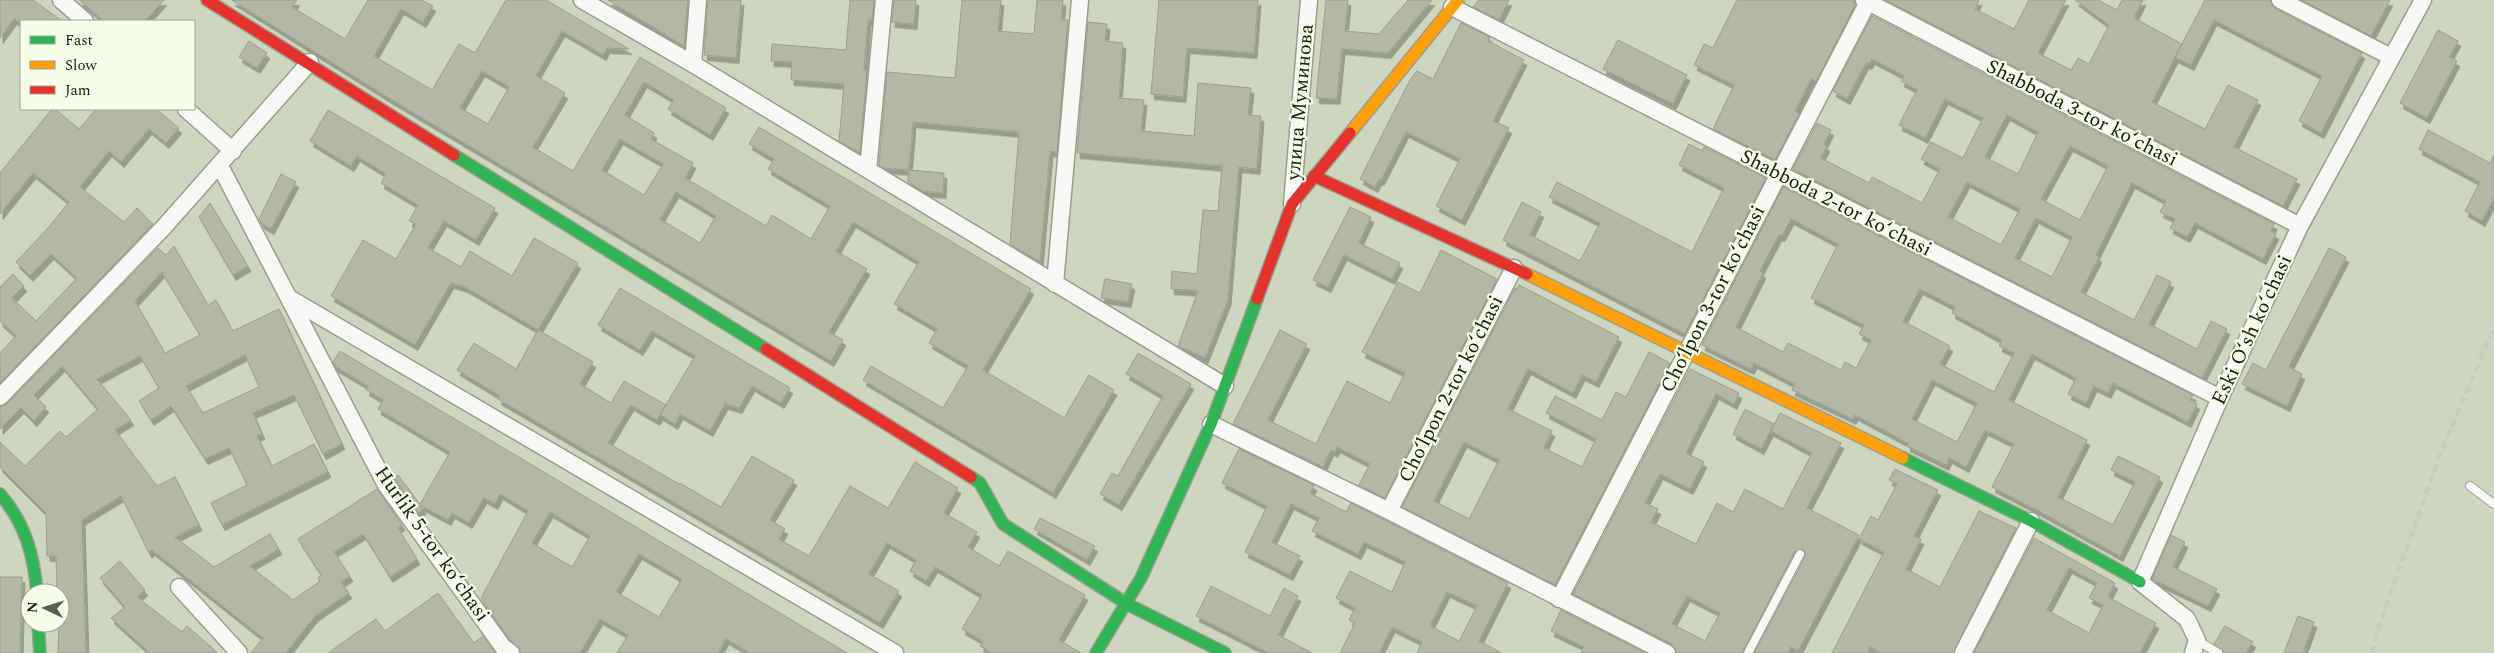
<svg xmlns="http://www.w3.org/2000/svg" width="2494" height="653" viewBox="0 0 2494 653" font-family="Spectral,serif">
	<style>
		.building { fill: #b4b7a5; stroke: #9c9e8d; fill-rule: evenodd; filter: url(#shadow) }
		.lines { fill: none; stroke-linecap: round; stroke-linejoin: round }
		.lane-casing { stroke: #999f8e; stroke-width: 10 }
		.street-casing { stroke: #999f8e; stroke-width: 19 }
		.fast-casing { stroke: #999f8e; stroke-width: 14 }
		.slow-casing { stroke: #999f8e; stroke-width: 14 }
		.jam-casing { stroke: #999f8e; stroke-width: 14 }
		.lane { stroke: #f8f9f6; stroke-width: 8 }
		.street { stroke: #f8f9f6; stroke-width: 16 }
		.fast { stroke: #30b455; stroke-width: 11 }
		.slow { stroke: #ff9f0a; stroke-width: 11 }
		.jam { stroke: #e5322d; stroke-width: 11 }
		.rail { stroke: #c8cac4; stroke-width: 4; stroke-dasharray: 8 4; stroke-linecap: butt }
		.labels { text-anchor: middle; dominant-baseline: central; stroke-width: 4.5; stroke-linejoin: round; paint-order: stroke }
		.street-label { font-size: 20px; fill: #181c0e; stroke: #f6fde8 }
	</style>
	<defs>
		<filter id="shadow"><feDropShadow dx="3" dy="5.5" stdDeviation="0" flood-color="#0004"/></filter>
	</defs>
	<rect width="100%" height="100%" fill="#ced6c0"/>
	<path class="building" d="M0,0h33l29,21h-45l-3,-2 -14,19z
		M79,0h85l-19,21h-41z
		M232,0h65l-5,7 53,32 23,-39h54l11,6 -10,16 -22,-13 -27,47 58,34 27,-46 16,9 31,-53h40l83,49 -22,-1 -4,7 -41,-24 -26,45 29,17 -32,54 40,24 67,-114 86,51 -16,27 -42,-26 6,-9 -30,-18 -19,33 29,18 -3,6 42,24 -8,15 81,48 6,-11 39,24 19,-33 -62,-37 6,-10 -25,-15 10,-17 272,162 -48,81 81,48 25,-43 25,15 -61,103 -190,-113 8,-14 72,42 25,-42 -39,-23 8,-14 -43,-25 25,-42 -66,-40 -17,29 31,18 -38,63 14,8 -12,21 -439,-261zM482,71l27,16 -21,37 -28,-16zM620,139l43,25 -19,31 -42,-25zM676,192l40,24 -16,27 -40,-24z
		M608,0h80l-4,46z
		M708,0h33l-5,58 -32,-3z
		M850,0h24l-2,20h-4l-4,50h3l-7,83 -21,-12 5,-57 -53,-4 1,-18 -21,-1 1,-17 74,6z
		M894,0h22l-2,24 -22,-2z
		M962,0h39l-3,31 36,3 3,-34h26l-2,20h7l-11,132 -7,-1 -10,111 -30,-18 9,-112 -106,-10 -4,48 -25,-2 -5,-3 8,-93 68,6z
		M1159,0h99l-4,53 -67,-5 -4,49 -32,-3z
		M1326,0h22l-3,31 34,3 29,-34h24l-44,53 -46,-4 -5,50 -21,-1z
		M1479,0h30l-10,20 -26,-13z
		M1737,0h117l1,5 -39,77 -5,-3 -16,32 4,3 -24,46 -62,-31 21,-44 -40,-20 10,-21 9,4z
		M1886,0h93l-4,9 39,20 15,-29h37l-28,53 33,17 7,-12 11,6 20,-39 -34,-25h23l19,10 5,-10h21l-9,18 48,26 -30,58 53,27 23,-44 30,15 -24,47 63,32 -14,27z
		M2205,0h65l5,9 87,44 -41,80 -22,-12 23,-45 -58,-30 -50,-26 -23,45 -16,-8z
		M2302,0h88l-19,36z
		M1872,16l402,208 -3,7 5,3 -13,25 -68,-36 -8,14 -17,-9 5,-9 -15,-7 6,-11 -34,-18 -36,72 3,2 -18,35 53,28 23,-45 14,7 -22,42 48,25 14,-28 16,8 -25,49 -409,-209 24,-46 14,7 -7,14 3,2 -6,12 48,25 3,-6 50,26 18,-34 -19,-10 10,-17 32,16 20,-40 -38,-19 -20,39 -26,-13 18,-35 -16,-9 3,-5 -32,-17 -3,5 -3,-1 -19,36 -14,-8zM2007,115l31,17 -20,42 -33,-17zM2070,146l38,20 -28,54 -39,-21zM1967,182l53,27 -19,36 -53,-28zM2036,218l36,19 -20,40 -37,-19z
		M1088,22l19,2 -2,17 18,2 -4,55 25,2 -3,31 53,5 4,-53 53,5 -3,27 13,1 -4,53 -18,-2 -11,133 -23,58 -27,-12 20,-55 -27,-2 1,-18 25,3 6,-64 15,1 4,-45 -145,-13z
		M1461,23l29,14 -2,4 36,19 -31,61 16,7 -47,92 -26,-14 24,-47 -54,-27 -25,48 -2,-1 -4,8 -15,-8 51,-101 6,-7 16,8z
		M2438,30l20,11 -9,16 8,4 -30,57 -27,-15z
		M1618,40l69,35 -14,29 -70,-35z
		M249,41l18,12 -10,15 -18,-11z
		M52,109h3l24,20 17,-20h60l23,19 -13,15 -17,-14 -28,33 -12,-11 -29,36 44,35 13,-14 16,16 -153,159v-30l16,-17 -16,-15v-34l13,-13 11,12 -12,12 24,23 41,-43 -26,-24 -21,22 -14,-14 32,-34 21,-26 -36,-29 -33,41v-41z
		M328,110l167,98 -19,32 -32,-19 -16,27 33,19 9,-16 42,25 22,-38 44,25 -40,67 -73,-43 -14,-4 -36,62 -84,-49 32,-56 33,19 20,-35 -7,-3 9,-16 -37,-22 5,-9 -29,-18 -6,10 -41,-25z
		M2428,130l62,33 4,-8v43l-12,23 -17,-10 15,-29 -61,-33z
		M1689,144l13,7 2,-4 62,31 -81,156 -182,-94 19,-38 19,10 -11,23 50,26 20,-38 -51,-26 8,-15 135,70 32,-64 -45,-23z
		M909,170l35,3 -1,20 -20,-2 -15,-9z
		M281,174l15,8 -25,47 -9,-5 -3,-5z
		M1783,187l410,208 -3,5 7,4 -9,18 -75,-39 -5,10 -14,-7 -8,17 -18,-9 8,-16 -44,-24 -23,46 78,40 -29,57 55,28 22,-43 -24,-12 7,-14 42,21 -40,79 -83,-46 -45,-23 22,-43 -29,-14 -19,37 -17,-9 -3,7 -39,-19 1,-3 -53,-28 -2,4 -61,-29 3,-6 -41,-21 -3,6 -49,-24zM1791,219l47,25 -27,54 53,27 -5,9 12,6 -15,28 -11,-6 -4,8 -53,-27 -5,9 -47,-25 27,-54 -3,-2 19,-36 3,1zM1920,289l35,18 -3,6 50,27 -3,6 15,7 -20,39 -54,-28 10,-18 -47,-25zM1932,380l45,23 -20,39 -45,-23z
		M210,203l38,63 -15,9 -34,-58z
		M1350,207l21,10 -12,26 41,20 -8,16 -48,-24 -16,32 -15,-7z
		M174,246l34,59 8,-5 17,31 46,-22 63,135 -19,10 -29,-59 -41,18 9,21 -5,2 15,30 42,-22 14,28 -106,53 -11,-22 36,-18 -18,-37 -24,11 -34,-53 -20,14 -12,-19 20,-13 -19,-32 -43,23 34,41 -16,10 42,56 18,-9 24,48 -24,12 39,30 56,-33 9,15 -29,17 43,34 27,-19 -2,-3 3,-3 -23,-36 79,-50 25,36 -4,3 19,31 -27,18 -27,-43 -29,18 16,24 -9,6 8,11 -34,23 -29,37h-35l12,-15 -111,-88 -3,3 -28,-57 -39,24 4,133h-28l2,-60h-3l-1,-37h-9l-1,-43 -46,-46v-25l25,24 35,-35 6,6 32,-28 -36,-43 -28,29 12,12 -12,14 -13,-13 -21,21v-22l7,-3 151,-156 8,7zM162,272l38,63 -35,18 -30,-52zM245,355l14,32 -56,26 -17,-27z
		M2329,248l17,9 -57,110 13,7 -15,32 -45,-22 11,-21 13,7z
		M1441,250l56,29 -112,219 -26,-13 11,-21 -33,-17 -2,5 -4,-2 -8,17 -90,-43 47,-94 27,14 -39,76 48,24 31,-63 43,22 15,-30 -43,-21 36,-70 22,11z
		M1105,279l27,5 -4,18 -27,-4z
		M1519,285l100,52 -23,45 -14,-7 -9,18 -45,-24 -20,40 44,22 -8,17 38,19 14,-28 -50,-26 9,-17 47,24 14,-28 10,5 23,-45 21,11 -115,222 -153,-78 113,-219 2,1zM1464,442l35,18 -30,59 -35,-18z
		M620,288l170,100 -9,15 -29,-17 -13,22 -14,-4 -15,27 -30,-17 -5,10 -15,-9 35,-59 -43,-25 -12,19 -42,-25z
		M538,330l55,32 -13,22 31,19 13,-22 42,24 -9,15 -26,-15 -23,38 71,41 1,-1 41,24 31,-51 42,24 -24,40 15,9 -6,10 30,17 41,-70 38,22 27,-46 43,26 -14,25 33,19 -9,15 31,19 9,-15 77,44 -26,45 22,13h-89l-12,-7 3,-5 -21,-12 20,-34 -47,-28 -9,14 -16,-10 6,-11 -29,-17 -18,31 30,17 -19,32 -382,-224 2,-3 -43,-26 17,-27 42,26z
		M340,351l140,83 367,219h-97l-24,-14 -8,14h-101l11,-18 -28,-16 -20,34h-59l-1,-4 -10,-9 -29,-42 47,-87 -28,-17 -5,10 -11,-6 -15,25 -17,-10 -4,7 -28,-15 3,4 -5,4 -24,-35 4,-3 22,29 30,-52 -72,-43 5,-9 -17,-10 2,-4 -32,-19 -3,-5zM550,512l40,24 -18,31 -40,-24zM639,554l43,25 -23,38 -43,-25z
		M1138,353l53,31 -72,121 -19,-11 12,-21 6,3 45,-80 -37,-22z
		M1690,369l49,24 -5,11 -18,-10 -30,59 18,9 -14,27 -30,-15 -15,29 13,6 -7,13 45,22 21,-41 16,9 12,-23 38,20 29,-56 -41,-22 9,-18 61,30 -34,65 52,27 -61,116 -7,-4 -3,6h-34l51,-96v-6l-3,-2 -7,2 -53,102h-65l-5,-9 -99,-50zM1687,596l33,17 -15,28 -33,-17z
		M1745,409l29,15 -13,25 -28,-15z
		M1239,449l75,36 -4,8 36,19 5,-9 157,80 -29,58 23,12h-85l5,-11 -30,-15 -13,26h-39l15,-30 -6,-3 6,-12 -19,-10 14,-27 42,21 13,-30 -41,-20 -6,12 -46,-23 7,-13 -28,-14 -19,38 28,14 -10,19 -45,-23 22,-46 -45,-23zM1447,592l30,14 -18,35 -29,-15z
		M1895,469l43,21 -24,46 7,3 -15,30 34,18 39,-76 37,17 -63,125h-72l-11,-6 -2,6h-36l52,-101 -25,-13 12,-23 7,4 19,-36 -8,-4z
		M1040,518l55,28 -8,14 -53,-31z
		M2171,535l14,7 -12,25 44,22 -9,17 -56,-27z
		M2034,538l81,45 -7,14 48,26 -16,30h-166zM2069,568l28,15 -8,15 14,7 -14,28 -42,-23z
		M120,561l25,29 -8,7 45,35 5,-6 31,27h-68l-39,-35 14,-11 -25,-29z
		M0,577h22l-2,76h-20z
		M1211,586l59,30 14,-28 14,8 -20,39 34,18h-43l-73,-37z
		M438,593l36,50 9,-7 12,17h-167l48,-34 9,12z
		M1561,610l84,43h-64l3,-6 -33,-16z
		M2298,616l16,6 -11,31h-19z
		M2225,626l28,16 -7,11h-22l-10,-9z"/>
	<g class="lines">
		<g class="lane-casing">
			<path id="lane" d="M2470,486l24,18
				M2197,640l21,13
				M1748,653l52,-99"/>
		</g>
		<g class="street-casing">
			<path id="street" d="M61,0l24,21
				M582,0l111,64 532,322
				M1864,0l436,226
				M2280,0l111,57
				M1452,7l768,391
				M693,64l5,-64
				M186,109l47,42
				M220,166l166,319 117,162 8,6
				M868,170l16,-170
				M1292,204l17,-204
				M1055,284l25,-284
				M289,298l606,355
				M0,397l163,-169 147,-166
				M1211,424l178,87 278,142
				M1389,511l125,-243
				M179,587l60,66
				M1559,599l310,-599
				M1963,653l68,-132
				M2193,653l4,-13 -10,-21 -47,-37 80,-184 80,-172 123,-226"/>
		</g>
		<g class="fast-casing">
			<path id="fast" d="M454,155l312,194
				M1903,458l128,63 109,61
				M971,477l9,6 23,41 124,80 98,49
				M0,494c25,29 34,61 37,99
				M38,623l2,30
				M1096,653l45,-75 70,-154 46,-125"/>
		</g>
		<g class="slow-casing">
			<path id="slow" d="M1350,133l108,-133
				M1527,274l376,184"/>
		</g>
		<g class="jam-casing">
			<path id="jam" d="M207,0l247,155
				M1314,176l213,98
				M1257,299l35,-95 58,-71
				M766,349l205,128"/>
		</g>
		<use href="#lane" class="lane"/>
		<use href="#street" class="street"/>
		<use href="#fast" class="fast"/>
		<use href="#slow" class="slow"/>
		<use href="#jam" class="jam"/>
		<path class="rail" d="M2372,653l8,-30 58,-163 56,-133"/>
	</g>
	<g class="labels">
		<g class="street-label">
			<text transform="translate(1300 102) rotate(-85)">улица Муминова</text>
			<text transform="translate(2082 113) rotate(27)">Shabboda 3-tor koʻchasi</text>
			<text transform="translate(1836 203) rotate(27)">Shabboda 2-tor koʻchasi</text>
			<text transform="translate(1713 299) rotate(-63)">Cho‘lpon 3-tor koʻchasi</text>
			<text transform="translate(2252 330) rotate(-65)">Eski Oʻsh koʻchasi</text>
			<text transform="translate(1451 389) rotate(-63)">Cho‘lpon 2-tor koʻchasi</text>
			<text transform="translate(432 544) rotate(55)">Hurlik 5-tor koʻchasi</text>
		</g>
	</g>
	<rect x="20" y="20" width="175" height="90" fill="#f6fde8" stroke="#9da391"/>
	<rect x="30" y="36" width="25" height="8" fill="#30b455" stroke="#9da391"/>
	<text x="65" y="45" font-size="15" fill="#181c0e">Fast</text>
	<rect x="30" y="61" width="25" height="8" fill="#ff9f0a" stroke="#9da391"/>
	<text x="65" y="70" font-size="15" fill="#181c0e">Slow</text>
	<rect x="30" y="86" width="25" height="8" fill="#e5322d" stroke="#9da391"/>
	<text x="65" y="95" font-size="15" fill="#181c0e">Jam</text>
	<g transform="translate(45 608) rotate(274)"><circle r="24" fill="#f6fde8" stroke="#9da391"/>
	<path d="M0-4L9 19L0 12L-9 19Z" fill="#585d4c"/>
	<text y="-8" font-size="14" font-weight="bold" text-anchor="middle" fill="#181c0e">N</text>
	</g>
</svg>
